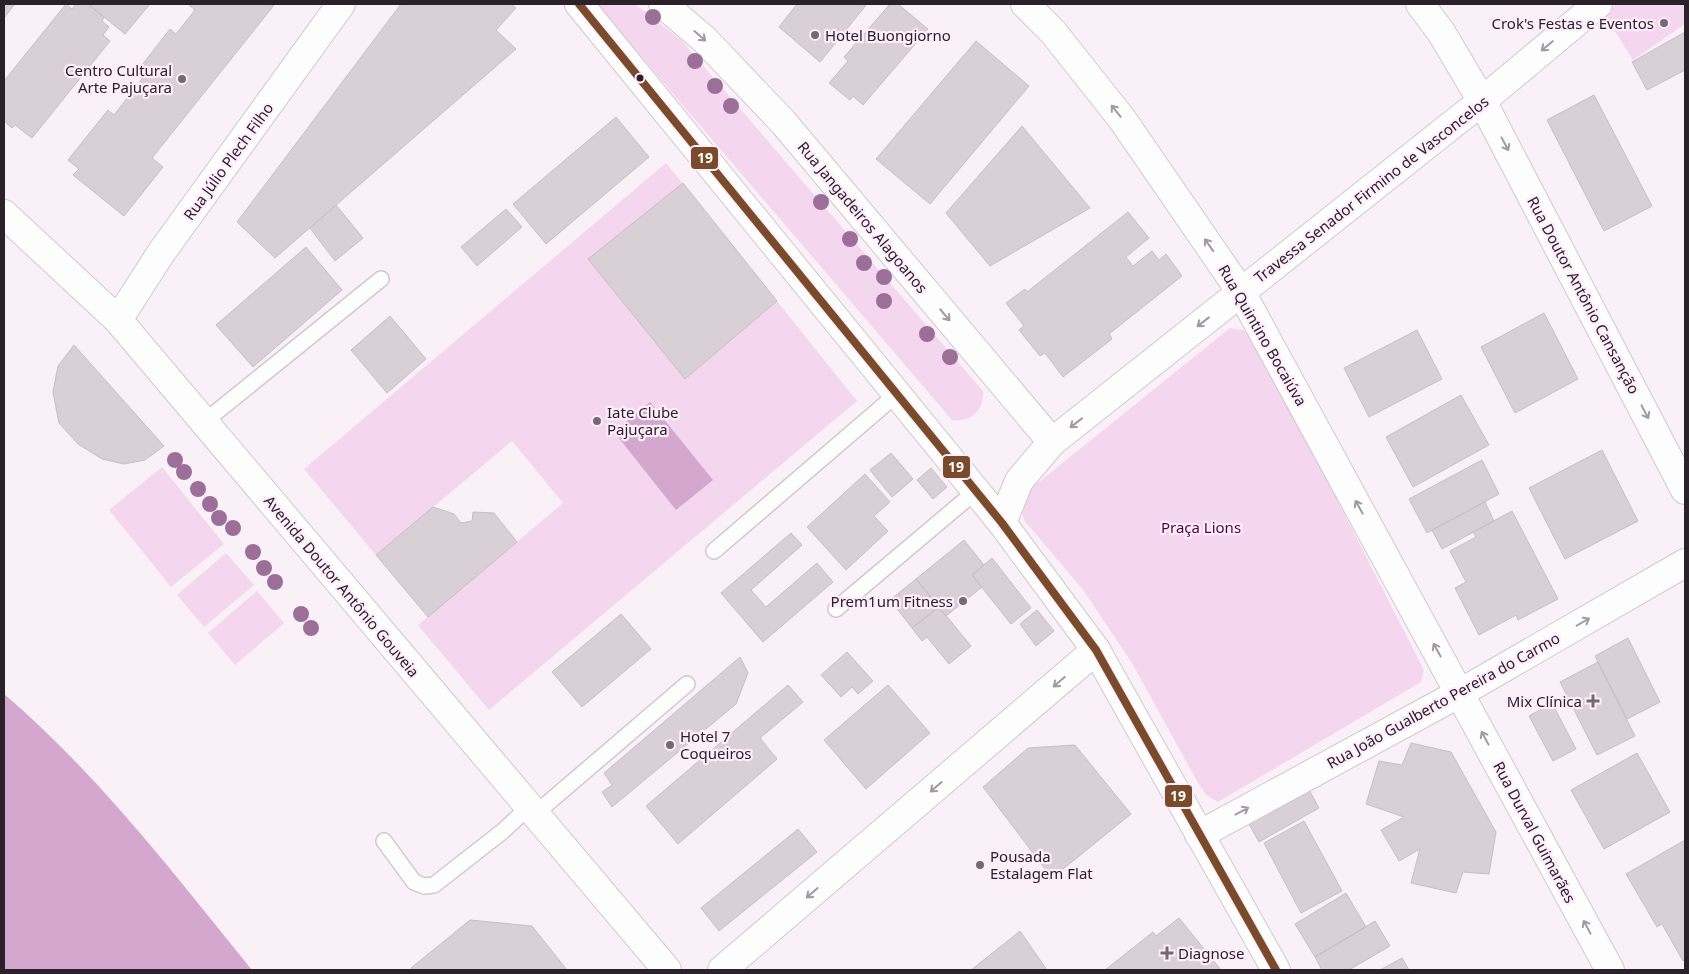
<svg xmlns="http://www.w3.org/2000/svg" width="1689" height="974" viewBox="0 0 1689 974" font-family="'Noto Sans',sans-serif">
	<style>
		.green { fill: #f4d6ef }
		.water { fill: #d4a8ce }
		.building { fill: #d9cfd7; stroke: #c8bfc6 }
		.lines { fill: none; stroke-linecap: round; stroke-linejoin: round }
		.service-casing { stroke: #d1c7cf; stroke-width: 18 }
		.minor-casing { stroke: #d1c7cf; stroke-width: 30 }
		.tertiary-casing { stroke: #d1c7cf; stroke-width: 30 }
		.primary-casing { stroke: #d1c7cf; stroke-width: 30 }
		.service { stroke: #fefdfe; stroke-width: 15 }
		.minor { stroke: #fefdfe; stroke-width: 28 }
		.tertiary { stroke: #fefdfe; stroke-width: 28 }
		.primary { stroke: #fefdfe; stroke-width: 28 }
		.bus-1-casing { stroke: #feedfb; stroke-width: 11 }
		.bus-1 { stroke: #7a4b2a; stroke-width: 8 }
		.tree { fill: #9b6f98 }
		.oneway { stroke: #9f9a9f }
		.poi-dot { fill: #736a72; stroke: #feedfb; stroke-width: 2 }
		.bus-dot { fill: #2b212a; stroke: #feedfb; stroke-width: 2 }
		.labels { text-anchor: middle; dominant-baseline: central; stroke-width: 4.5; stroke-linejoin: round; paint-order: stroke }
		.poi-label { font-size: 15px; fill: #2b212a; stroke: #feedfb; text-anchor: start }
		.street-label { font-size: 15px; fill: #2b212a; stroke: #feedfb }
		.park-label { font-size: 15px; fill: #4e0449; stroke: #feedfb }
		.line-badge { stroke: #feedfb; stroke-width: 2 }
		.badge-label { font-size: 14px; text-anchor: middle; font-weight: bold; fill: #fff }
	</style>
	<rect width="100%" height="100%" fill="#faf1f8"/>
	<path class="green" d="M596,4h39l46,36 302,351c1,20 -12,31 -31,29z
		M1617,4h68v20l-52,36 -29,-46z
		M666,163l191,238 -368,309 -71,-85 145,-122 -51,-62 -136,114 -72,-86z
		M1230,328l13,2 11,7 170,333 -3,12 -203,120 -12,-7 -8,-12 -66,-120 -49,-73 -59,-70 -3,-12 3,-14z
		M162,467l62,77 -53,43 -62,-77z
		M226,553l28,32 -50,42 -27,-32z
		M257,591l27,32 -49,42 -27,-32z"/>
	<path class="water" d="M650,402l63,78 -37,30 -62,-78z
		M4,694c95,81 170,180 248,276h-248z"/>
	<path class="building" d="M4,4h11l-11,14z
		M66,4l6,5 4,-5h12l16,13 -2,4 7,6 -6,8 7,6 -78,97 -17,-13 -3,3 -8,-7v-40z
		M88,4h62l-25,30z
		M191,4h84l-123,154 11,9 -39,49 -51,-41 6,-6 -11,-9 40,-50 6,5 28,-36 -7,-5 35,-45 6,5 19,-24 -6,-5z
		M401,4h110l5,4 -20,22 20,19 -241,209 -38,-36z
		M797,4h70l-47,58 -41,-35z
		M890,4h8l30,25 -65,76 -10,-9 -3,4 -21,-17 19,-22 -4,-4z
		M1685,32v38l-38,20 -15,-28z
		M976,41l53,45 -99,118 -54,-45z
		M1594,95l58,111 -48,25 -57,-111z
		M616,117l33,40 -103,87 -33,-40z
		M1022,126l68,82 -100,58 -44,-53z
		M683,183l94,118 -92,78 -97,-120z
		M336,205l27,33 -28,23 -25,-33z
		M506,209l16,18 -45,39 -16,-19z
		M1128,212l21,26 -23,19 7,9 19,-15 7,9 7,-6 16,22 -73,58 3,5 -49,38 -18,-24 -5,3 -21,-26 5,-4 -18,-23 19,-14 2,3z
		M306,247l36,43 -89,77 -37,-42z
		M1544,313l34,66 -63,34 -34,-66z
		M390,316l36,43 -39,34 -36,-43z
		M1417,330l25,49 -73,38 -25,-49z
		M74,345l90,101 -19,14 -21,4 -22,-5 -24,-15 -19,-21 -6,-31 5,-26z
		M1461,395l28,50 -76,42 -27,-50z
		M1602,450l36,71 -73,38 -36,-71z
		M891,453l22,26 -21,18 -22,-27z
		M1482,460l17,34 -72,39 -18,-34z
		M931,468l16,19 -14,12 -16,-19z
		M865,474l25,28 -16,14 14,15 -42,39 -39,-43z
		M1485,502l9,19 -52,28 -10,-19z
		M433,507l21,7 7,9 11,-2 1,-9 21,1 23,29 -89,75 -52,-62z
		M1512,511l46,88 -40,21 -2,-5 -37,20 -24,-47 11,-6 -16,-31 26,-14 -3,-5z
		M791,533l11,12 -51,45 15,17 51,-44 16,19 -70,60 -42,-49z
		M964,540l20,25 -12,10 10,12 -36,29 -30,-37z
		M992,558l39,50 -20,16 -39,-49z
		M916,579l23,28 -27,21 -22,-28z
		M939,607l32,39 -22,18 -22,-27 -5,4 -10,-13z
		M1037,610l17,21 -18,15 -16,-22z
		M621,614l30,35 -69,58 -30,-35z
		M1628,638l32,64 -33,17 -32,-63z
		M847,652l26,29 -15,13 -6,-7 -11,10 -20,-22z
		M740,657l8,16 -12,31 -124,103 -10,-15 10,-7 -8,-12z
		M1598,662l37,74 -38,19 -37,-73z
		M788,685l15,17 -43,36 17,21 -99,85 -32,-38z
		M888,685l42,48 -64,56 -42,-49z
		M1552,703l24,46 -23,12 -24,-45z
		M1411,743l40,9 45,80 -7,42 -26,-2 -7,21 -45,-10 9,-34 -21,12 -18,-31 23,-13 -38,-13 13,-43 23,4z
		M1075,745l56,69 -79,64 -69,-91 45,-39z
		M1637,753l33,59 -66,37 -33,-59z
		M1307,786l12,22 -60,34 -13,-23z
		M1304,821l38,70 -41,22 -37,-70z
		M798,829l19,23 -98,79 -18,-23z
		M1685,840v119l-2,2 -21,-37 -5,3 -31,-53z
		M1346,893l20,34 -51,30 -20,-33z
		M1179,918l42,52h-116l48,-38 3,4z
		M470,920l62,6 35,44h-154l-2,-2z
		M1375,921l15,25 -41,24h-27l-7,-13z
		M1020,931l27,39h-76z
		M1402,958l7,12h-29z"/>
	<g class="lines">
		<g class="service-casing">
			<path id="service" d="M204,422l177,-143
				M714,551l183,-157
				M836,609l140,-118
				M535,814l152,-130
				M384,841l30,41 10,4 10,-1 69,-54 26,-24"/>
		</g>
		<g class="minor-casing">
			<path id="minor" d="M663,4l42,36 78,82 269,320
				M1420,4l21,28 41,69 203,389
				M118,320l43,-67 180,-249
				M1199,835l261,-142 225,-130
				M722,970l374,-320"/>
		</g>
		<g class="tertiary-casing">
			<path id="tertiary" d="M579,4l423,519 94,127 180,320
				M1025,4l28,28 69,87 119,173 369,678
				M1002,523l17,-42 33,-39 430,-341 116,-97"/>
		</g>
		<g class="primary-casing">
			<path id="primary" d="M4,214l114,106 549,650"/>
		</g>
		<use href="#service" class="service"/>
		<use href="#minor" class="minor"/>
		<use href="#tertiary" class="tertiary"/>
		<use href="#primary" class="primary"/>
		<g class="bus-1-casing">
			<path id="bus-1" d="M579,4l423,519 94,127 180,320"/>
		</g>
		<use href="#bus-1" class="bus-1"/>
	</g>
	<g class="tree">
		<circle cx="653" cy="17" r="8"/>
		<circle cx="695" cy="61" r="8"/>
		<circle cx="715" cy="86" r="8"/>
		<circle cx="731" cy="106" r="8"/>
		<circle cx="821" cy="202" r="8"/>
		<circle cx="850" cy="239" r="8"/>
		<circle cx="864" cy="263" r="8"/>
		<circle cx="884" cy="277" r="8"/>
		<circle cx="884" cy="301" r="8"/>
		<circle cx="927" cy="334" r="8"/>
		<circle cx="950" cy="357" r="8"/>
		<circle cx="175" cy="460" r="8"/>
		<circle cx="184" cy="472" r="8"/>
		<circle cx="198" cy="489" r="8"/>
		<circle cx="210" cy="504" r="8"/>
		<circle cx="219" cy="518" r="8"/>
		<circle cx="233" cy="528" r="8"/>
		<circle cx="253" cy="552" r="8"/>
		<circle cx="264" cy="568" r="8"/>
		<circle cx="275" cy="582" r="8"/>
		<circle cx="301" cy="614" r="8"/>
		<circle cx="311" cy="628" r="8"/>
	</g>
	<defs><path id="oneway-shaft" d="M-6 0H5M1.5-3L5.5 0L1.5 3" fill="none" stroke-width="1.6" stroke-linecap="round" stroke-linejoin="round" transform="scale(1.25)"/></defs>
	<g class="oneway">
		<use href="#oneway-shaft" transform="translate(700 36) rotate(41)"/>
		<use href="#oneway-shaft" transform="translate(1547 46) rotate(140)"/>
		<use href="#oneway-shaft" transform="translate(1116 111) rotate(-129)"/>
		<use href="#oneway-shaft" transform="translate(1505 144) rotate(62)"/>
		<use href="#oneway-shaft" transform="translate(1209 245) rotate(-125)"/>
		<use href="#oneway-shaft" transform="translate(945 315) rotate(50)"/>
		<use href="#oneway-shaft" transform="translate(1203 322) rotate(142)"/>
		<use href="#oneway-shaft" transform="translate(1645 412) rotate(62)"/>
		<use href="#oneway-shaft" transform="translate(1076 423) rotate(142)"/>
		<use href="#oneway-shaft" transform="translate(1359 507) rotate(-119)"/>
		<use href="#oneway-shaft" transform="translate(1583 622) rotate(-30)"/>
		<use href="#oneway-shaft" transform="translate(1437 650) rotate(-119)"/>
		<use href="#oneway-shaft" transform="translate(1059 682) rotate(139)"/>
		<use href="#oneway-shaft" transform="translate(1485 738) rotate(-118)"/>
		<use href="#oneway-shaft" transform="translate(936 787) rotate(139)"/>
		<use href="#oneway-shaft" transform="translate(1242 811) rotate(-28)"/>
		<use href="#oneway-shaft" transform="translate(812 893) rotate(139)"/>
		<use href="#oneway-shaft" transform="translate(1587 927) rotate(-118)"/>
	</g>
	<g class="poi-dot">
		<circle cx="1664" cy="23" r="5"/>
		<circle cx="815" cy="35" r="5"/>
		<circle cx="182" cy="79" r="5"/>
		<circle cx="597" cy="421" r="5"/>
		<circle cx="963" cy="601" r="5"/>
		<path d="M1590.5 693.5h5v5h5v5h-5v5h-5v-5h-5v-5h5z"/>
		<circle cx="670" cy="745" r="5"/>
		<circle cx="980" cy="865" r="5"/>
		<path d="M1164.5 945.5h5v5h5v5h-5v5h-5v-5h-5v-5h5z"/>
	</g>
	<circle class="bus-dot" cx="640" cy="78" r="4.5"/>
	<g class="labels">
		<g class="poi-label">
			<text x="1654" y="23" text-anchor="end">Crok's Festas e Eventos</text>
			<text x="825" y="35">Hotel Buongiorno</text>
			<text x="172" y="70" text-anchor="end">Centro Cultural<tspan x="172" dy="17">Arte Pajuçara</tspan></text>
			<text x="607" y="412">Iate Clube<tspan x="607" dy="17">Pajuçara</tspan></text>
			<text x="953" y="601" text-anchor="end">Prem1um Fitness</text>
			<text x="1582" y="701" text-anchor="end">Mix Clínica</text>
			<text x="680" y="736">Hotel 7<tspan x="680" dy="17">Coqueiros</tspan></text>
			<text x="990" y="856">Pousada<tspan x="990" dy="17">Estalagem Flat</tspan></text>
			<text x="1178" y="953">Diagnose</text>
		</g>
		<g class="street-label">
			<text transform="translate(228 161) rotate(-54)">Rua Júlio Plech Filho</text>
			<text transform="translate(1371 189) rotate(-38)">Travessa Senador Firmino de Vasconcelos</text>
			<text transform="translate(863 217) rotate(50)">Rua Jangadeiros Alagoanos</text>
			<text transform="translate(1584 295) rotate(62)">Rua Doutor Antônio Cansanção</text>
			<text transform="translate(1263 335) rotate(60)">Rua Quintino Bocaiúva</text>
			<text transform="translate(342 586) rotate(50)">Avenida Doutor Antônio Gouveia</text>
			<text transform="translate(1443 700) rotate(-29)">Rua João Gualberto Pereira do Carmo</text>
			<text transform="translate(1535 832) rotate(62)">Rua Durval Guimarães</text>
		</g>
		<g class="park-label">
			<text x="1201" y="527">Praça Lions</text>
		</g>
	</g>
	<g class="line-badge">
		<rect x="690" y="146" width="29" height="24" rx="5" fill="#7a4b2a"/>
		<rect x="942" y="455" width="29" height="24" rx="5" fill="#7a4b2a"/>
		<rect x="1164" y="784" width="29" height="24" rx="5" fill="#7a4b2a"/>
	</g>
	<g class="badge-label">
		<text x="705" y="163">19</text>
		<text x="956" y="472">19</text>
		<text x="1178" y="801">19</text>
	</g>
	<rect width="1689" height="974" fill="none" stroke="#2b212a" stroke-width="10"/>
</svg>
